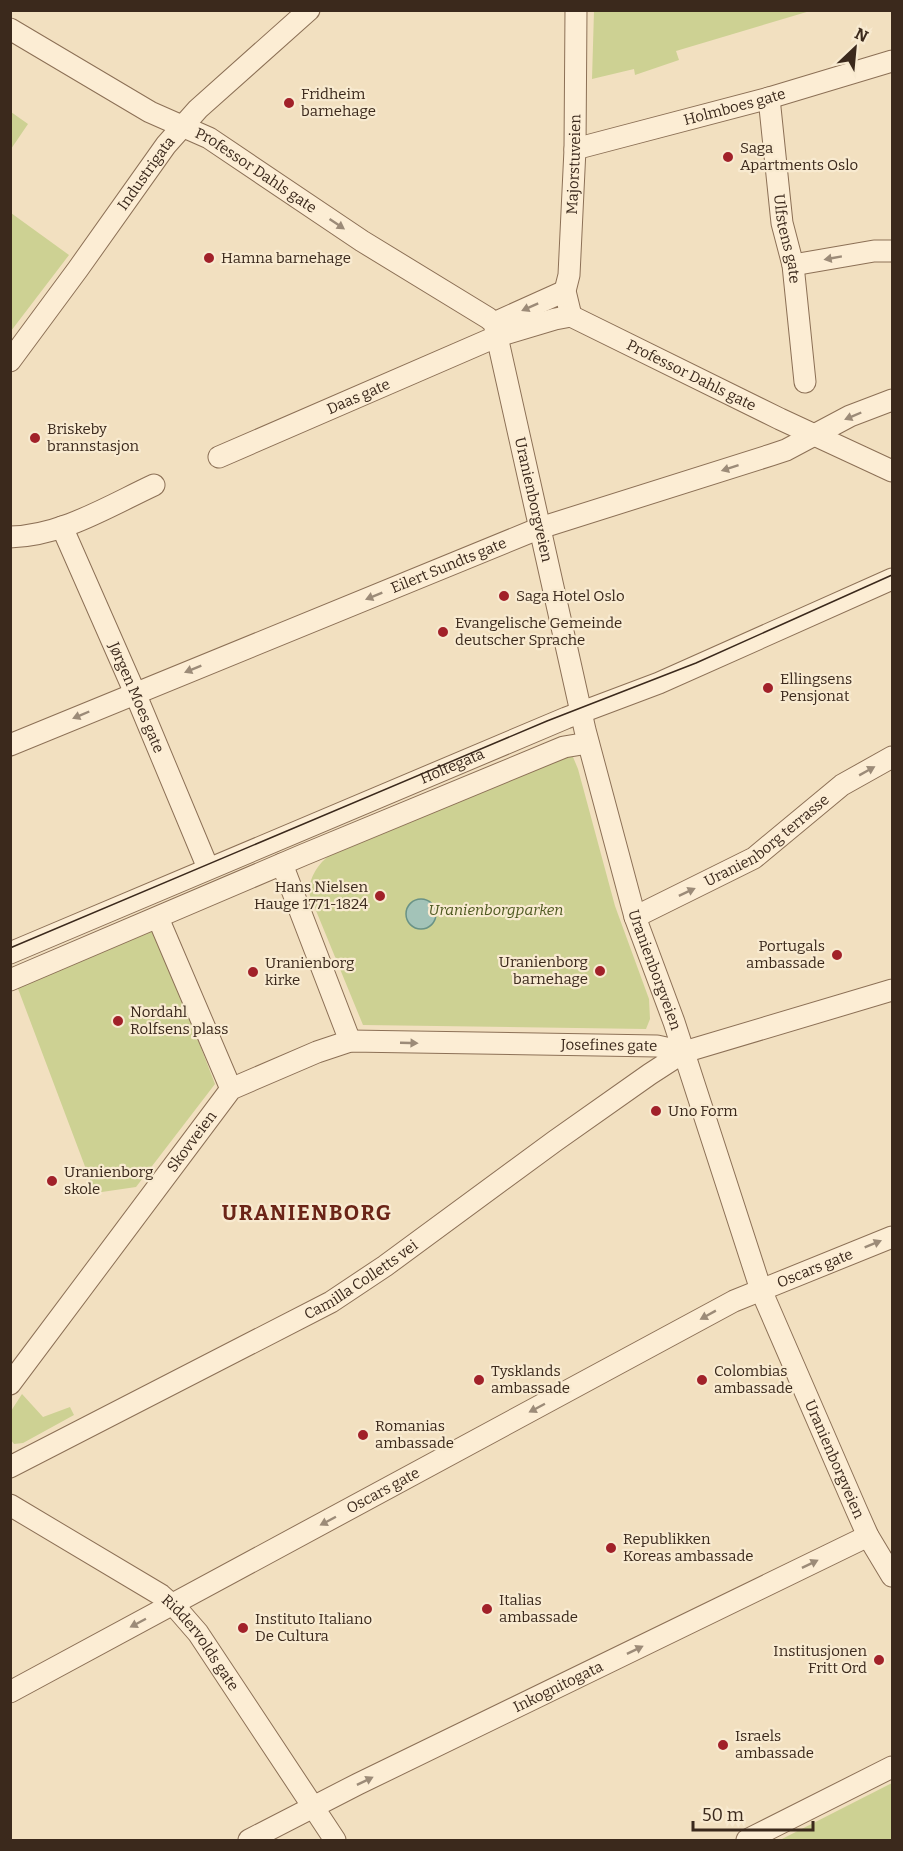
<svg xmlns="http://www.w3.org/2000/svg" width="903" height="1851" viewBox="0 0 903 1851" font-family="Bitter,serif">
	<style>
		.green { fill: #cdd193 }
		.water { fill: #a3c3b8; stroke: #699286; stroke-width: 1.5 }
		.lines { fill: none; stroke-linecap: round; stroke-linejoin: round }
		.minor-casing { stroke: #8c7056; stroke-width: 23 }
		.minor { stroke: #fcedd4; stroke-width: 21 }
		.tram { stroke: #3b291c; stroke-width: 1.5 }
		.oneway { fill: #9c8b78 }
		.poi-dot { fill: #a12129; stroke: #f8ead0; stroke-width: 2 }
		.labels { text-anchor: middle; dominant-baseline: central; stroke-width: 4.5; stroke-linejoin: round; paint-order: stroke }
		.poi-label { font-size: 15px; fill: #3b291c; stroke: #f8ead0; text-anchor: start }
		.street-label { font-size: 15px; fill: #3b291c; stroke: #f8ead0 }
		.park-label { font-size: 15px; font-style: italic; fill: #4e5920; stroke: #f8ead0 }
		.district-label { font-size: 21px; font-weight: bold; letter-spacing: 1.5px; fill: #6b2417; stroke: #f8ead0 }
	</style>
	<rect width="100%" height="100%" fill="#f2e0c0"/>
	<path class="green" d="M594,11v-1l216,1 -134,40 3,9 -44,15 -1,-6 -42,10z
		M11,112l17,12 -17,25z
		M11,213l58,42 -58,76z
		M563,756l10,1 5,12 37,137 34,93 1,20 -4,10 -283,-4 -53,-129c-3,-15 7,-32 20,-41z
		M154,926l61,158 -79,103 -41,6 -78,-207z
		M22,1394l21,23 27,-10 4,8 -51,28 -9,1 -3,-4v-29z
		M892,1783v57h-112z"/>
	<path class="water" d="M406 914a15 15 0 1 1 30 0a15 15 0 1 1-30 0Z"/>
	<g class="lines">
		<g class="minor-casing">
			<g id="minor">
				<path id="s1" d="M10,29l140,83 59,26 153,103 126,77 6,5 91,407 50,187 39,105 87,268 95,219 12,27 24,40"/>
				<path id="s2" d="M769,98l13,125 11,42 12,117"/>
				<path id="s3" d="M575,149l194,-51 123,-37"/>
				<path d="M793,265l81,-14h18"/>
				<path id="s4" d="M571,316l-6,-25 4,-16 6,-126 1,-139"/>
				<path d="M494,323l71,-32"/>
				<path id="s5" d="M10,361l68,-92 88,-124 32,-36 111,-99"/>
				<path id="s6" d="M219,457l279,-121 57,-17 16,-3 209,103 112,52"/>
				<path id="s7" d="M62,527l73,166 73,175"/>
				<path d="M10,537c51,-1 99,-31 144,-52"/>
				<path id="s8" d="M10,745l530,-217 231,-73 15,-5 64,-34 42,-16"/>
				<path d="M282,864l68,177"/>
				<path id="s9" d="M635,917l119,-59 88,-73 50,-28"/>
				<path d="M158,918l73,171"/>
				<path id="s10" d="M10,953l556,-235 93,-35 233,-104"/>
				<path d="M10,980l293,-125 261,-108 24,-4"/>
				<path id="s11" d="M10,1384l221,-295 86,-37 33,-11 307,5 27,6"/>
				<path id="s12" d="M10,1467l321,-165 54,-36 170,-125 95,-67 34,-22 208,-62"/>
				<path id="s13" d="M10,1505l151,90 17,15 20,23 137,207"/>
				<path id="s14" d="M10,1692l724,-391 158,-64"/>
				<path id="s15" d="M249,1840l109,-56 510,-248"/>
				<path d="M747,1840l145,-73"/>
			</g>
		</g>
		<use href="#minor" class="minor"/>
		<path class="tram" d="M10,948l537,-227 149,-58 196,-88"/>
	</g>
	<defs><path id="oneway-solid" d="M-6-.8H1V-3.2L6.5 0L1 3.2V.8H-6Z" transform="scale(1.5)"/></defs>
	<g class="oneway">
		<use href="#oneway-solid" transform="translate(337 224) rotate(34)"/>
		<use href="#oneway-solid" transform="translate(833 258) rotate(170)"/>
		<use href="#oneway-solid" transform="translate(530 307) rotate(156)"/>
		<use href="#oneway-solid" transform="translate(853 416) rotate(157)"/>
		<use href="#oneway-solid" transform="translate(730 468) rotate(162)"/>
		<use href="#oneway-solid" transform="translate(374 596) rotate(158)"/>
		<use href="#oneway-solid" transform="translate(193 669) rotate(158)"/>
		<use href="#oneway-solid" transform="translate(81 715) rotate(157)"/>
		<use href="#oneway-solid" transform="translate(867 771) rotate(-29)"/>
		<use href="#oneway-solid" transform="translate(687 892) rotate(-25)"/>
		<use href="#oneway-solid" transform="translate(409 1043) rotate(2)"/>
		<use href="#oneway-solid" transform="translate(873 1244) rotate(-22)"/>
		<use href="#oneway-solid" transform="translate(708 1315) rotate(151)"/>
		<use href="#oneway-solid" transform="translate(537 1408) rotate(152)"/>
		<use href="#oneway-solid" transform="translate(328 1521) rotate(152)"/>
		<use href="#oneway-solid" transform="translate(810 1564) rotate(-26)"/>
		<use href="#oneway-solid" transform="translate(138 1623) rotate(152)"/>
		<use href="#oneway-solid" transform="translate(635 1650) rotate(-26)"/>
		<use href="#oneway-solid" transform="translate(365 1781) rotate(-26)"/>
	</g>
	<g class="poi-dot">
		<circle cx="289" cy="103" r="6"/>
		<circle cx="728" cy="157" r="6"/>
		<circle cx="209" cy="258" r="6"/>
		<circle cx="35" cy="438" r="6"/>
		<circle cx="504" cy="596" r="6"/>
		<circle cx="443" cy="632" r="6"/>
		<circle cx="768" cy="688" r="6"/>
		<circle cx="380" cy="896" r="6"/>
		<circle cx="837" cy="955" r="6"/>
		<circle cx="600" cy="971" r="6"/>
		<circle cx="253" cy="972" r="6"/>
		<circle cx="118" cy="1021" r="6"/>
		<circle cx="656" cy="1111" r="6"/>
		<circle cx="52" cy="1181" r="6"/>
		<circle cx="479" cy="1380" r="6"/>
		<circle cx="702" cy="1380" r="6"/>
		<circle cx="363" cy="1435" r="6"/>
		<circle cx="611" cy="1548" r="6"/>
		<circle cx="487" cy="1609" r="6"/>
		<circle cx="243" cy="1628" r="6"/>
		<circle cx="879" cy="1660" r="6"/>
		<circle cx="723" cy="1745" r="6"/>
	</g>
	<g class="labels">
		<g class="poi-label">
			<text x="301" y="94">Fridheim<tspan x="301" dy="17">barnehage</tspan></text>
			<text x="740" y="148">Saga<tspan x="740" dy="17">Apartments Oslo</tspan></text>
			<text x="221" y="258">Hamna barnehage</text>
			<text x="47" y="429">Briskeby<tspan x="47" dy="17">brannstasjon</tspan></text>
			<text x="516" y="596">Saga Hotel Oslo</text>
			<text x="455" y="623">Evangelische Gemeinde<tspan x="455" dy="17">deutscher Sprache</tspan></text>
			<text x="780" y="679">Ellingsens<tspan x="780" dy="17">Pensjonat</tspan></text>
			<text x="368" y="887" text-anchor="end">Hans Nielsen<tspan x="368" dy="17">Hauge 1771-1824</tspan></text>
			<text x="825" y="946" text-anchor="end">Portugals<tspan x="825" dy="17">ambassade</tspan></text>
			<text x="588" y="962" text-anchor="end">Uranienborg<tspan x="588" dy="17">barnehage</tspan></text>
			<text x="265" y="963">Uranienborg<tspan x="265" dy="17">kirke</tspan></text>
			<text x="130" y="1012">Nordahl<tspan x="130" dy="17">Rolfsens plass</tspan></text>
			<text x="668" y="1111">Uno Form</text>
			<text x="64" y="1172">Uranienborg<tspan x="64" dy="17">skole</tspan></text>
			<text x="491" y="1371">Tysklands<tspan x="491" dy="17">ambassade</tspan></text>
			<text x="714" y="1371">Colombias<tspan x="714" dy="17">ambassade</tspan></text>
			<text x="375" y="1426">Romanias<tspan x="375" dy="17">ambassade</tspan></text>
			<text x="623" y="1539">Republikken<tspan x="623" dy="17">Koreas ambassade</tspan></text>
			<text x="499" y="1600">Italias<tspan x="499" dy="17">ambassade</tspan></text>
			<text x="255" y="1619">Instituto Italiano<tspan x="255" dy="17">De Cultura</tspan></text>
			<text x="867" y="1651" text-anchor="end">Institusjonen<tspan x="867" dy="17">Fritt Ord</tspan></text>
			<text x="735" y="1736">Israels<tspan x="735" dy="17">ambassade</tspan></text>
		</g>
		<g class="street-label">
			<text stroke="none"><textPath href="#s3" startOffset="165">Holmboes gate</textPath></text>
			<text stroke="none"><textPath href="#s4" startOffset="153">Majorstuveien</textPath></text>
			<text stroke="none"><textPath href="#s1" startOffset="284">Professor Dahls gate</textPath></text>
			<text stroke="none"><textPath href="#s5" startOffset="232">Industrigata</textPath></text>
			<text stroke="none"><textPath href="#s2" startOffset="142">Ulfstens gate</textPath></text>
			<text stroke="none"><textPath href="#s6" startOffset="514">Professor Dahls gate</textPath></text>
			<text stroke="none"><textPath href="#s6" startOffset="152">Daas gate</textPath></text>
			<text stroke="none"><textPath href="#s1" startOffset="748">Uranienborgveien</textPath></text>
			<text stroke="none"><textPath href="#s8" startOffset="474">Eilert Sundts gate</textPath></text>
			<text stroke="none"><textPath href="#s7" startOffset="186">Jørgen Moes gate</textPath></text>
			<text stroke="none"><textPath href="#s10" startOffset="480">Holtegata</textPath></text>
			<text stroke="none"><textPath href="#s9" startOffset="153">Uranienborg terrasse</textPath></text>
			<text stroke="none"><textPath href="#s1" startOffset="1234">Uranienborgveien</textPath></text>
			<text stroke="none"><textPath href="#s11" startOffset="756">Josefines gate</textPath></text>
			<text stroke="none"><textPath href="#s11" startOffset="303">Skovveien</textPath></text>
			<text stroke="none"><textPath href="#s14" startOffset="910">Oscars gate</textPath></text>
			<text stroke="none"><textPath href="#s12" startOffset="398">Camilla Colletts vei</textPath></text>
			<text stroke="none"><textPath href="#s1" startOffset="1756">Uranienborgveien</textPath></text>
			<text stroke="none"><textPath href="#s14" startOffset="424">Oscars gate</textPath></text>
			<text stroke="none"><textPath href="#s13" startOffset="238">Riddervolds gate</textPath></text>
			<text stroke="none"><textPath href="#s15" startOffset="345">Inkognitogata</textPath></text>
		</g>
		<g class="park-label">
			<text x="496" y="910">Uranienborgparken</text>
		</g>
		<g class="district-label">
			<text x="307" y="1213">URANIENBORG</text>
		</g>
	</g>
	<rect width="903" height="1851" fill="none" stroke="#3b291c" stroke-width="24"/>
	<g transform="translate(855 48) rotate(26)" stroke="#f8ead0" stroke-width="4.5" paint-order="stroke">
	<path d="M0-4.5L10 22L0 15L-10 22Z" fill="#3b291c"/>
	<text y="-9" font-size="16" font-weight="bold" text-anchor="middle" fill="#3b291c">N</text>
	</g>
	<path d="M693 1821v9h120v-9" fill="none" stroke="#3b291c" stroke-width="3"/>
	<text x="702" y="1821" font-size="18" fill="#3b291c" stroke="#f8ead0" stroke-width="4.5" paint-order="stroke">50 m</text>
</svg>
